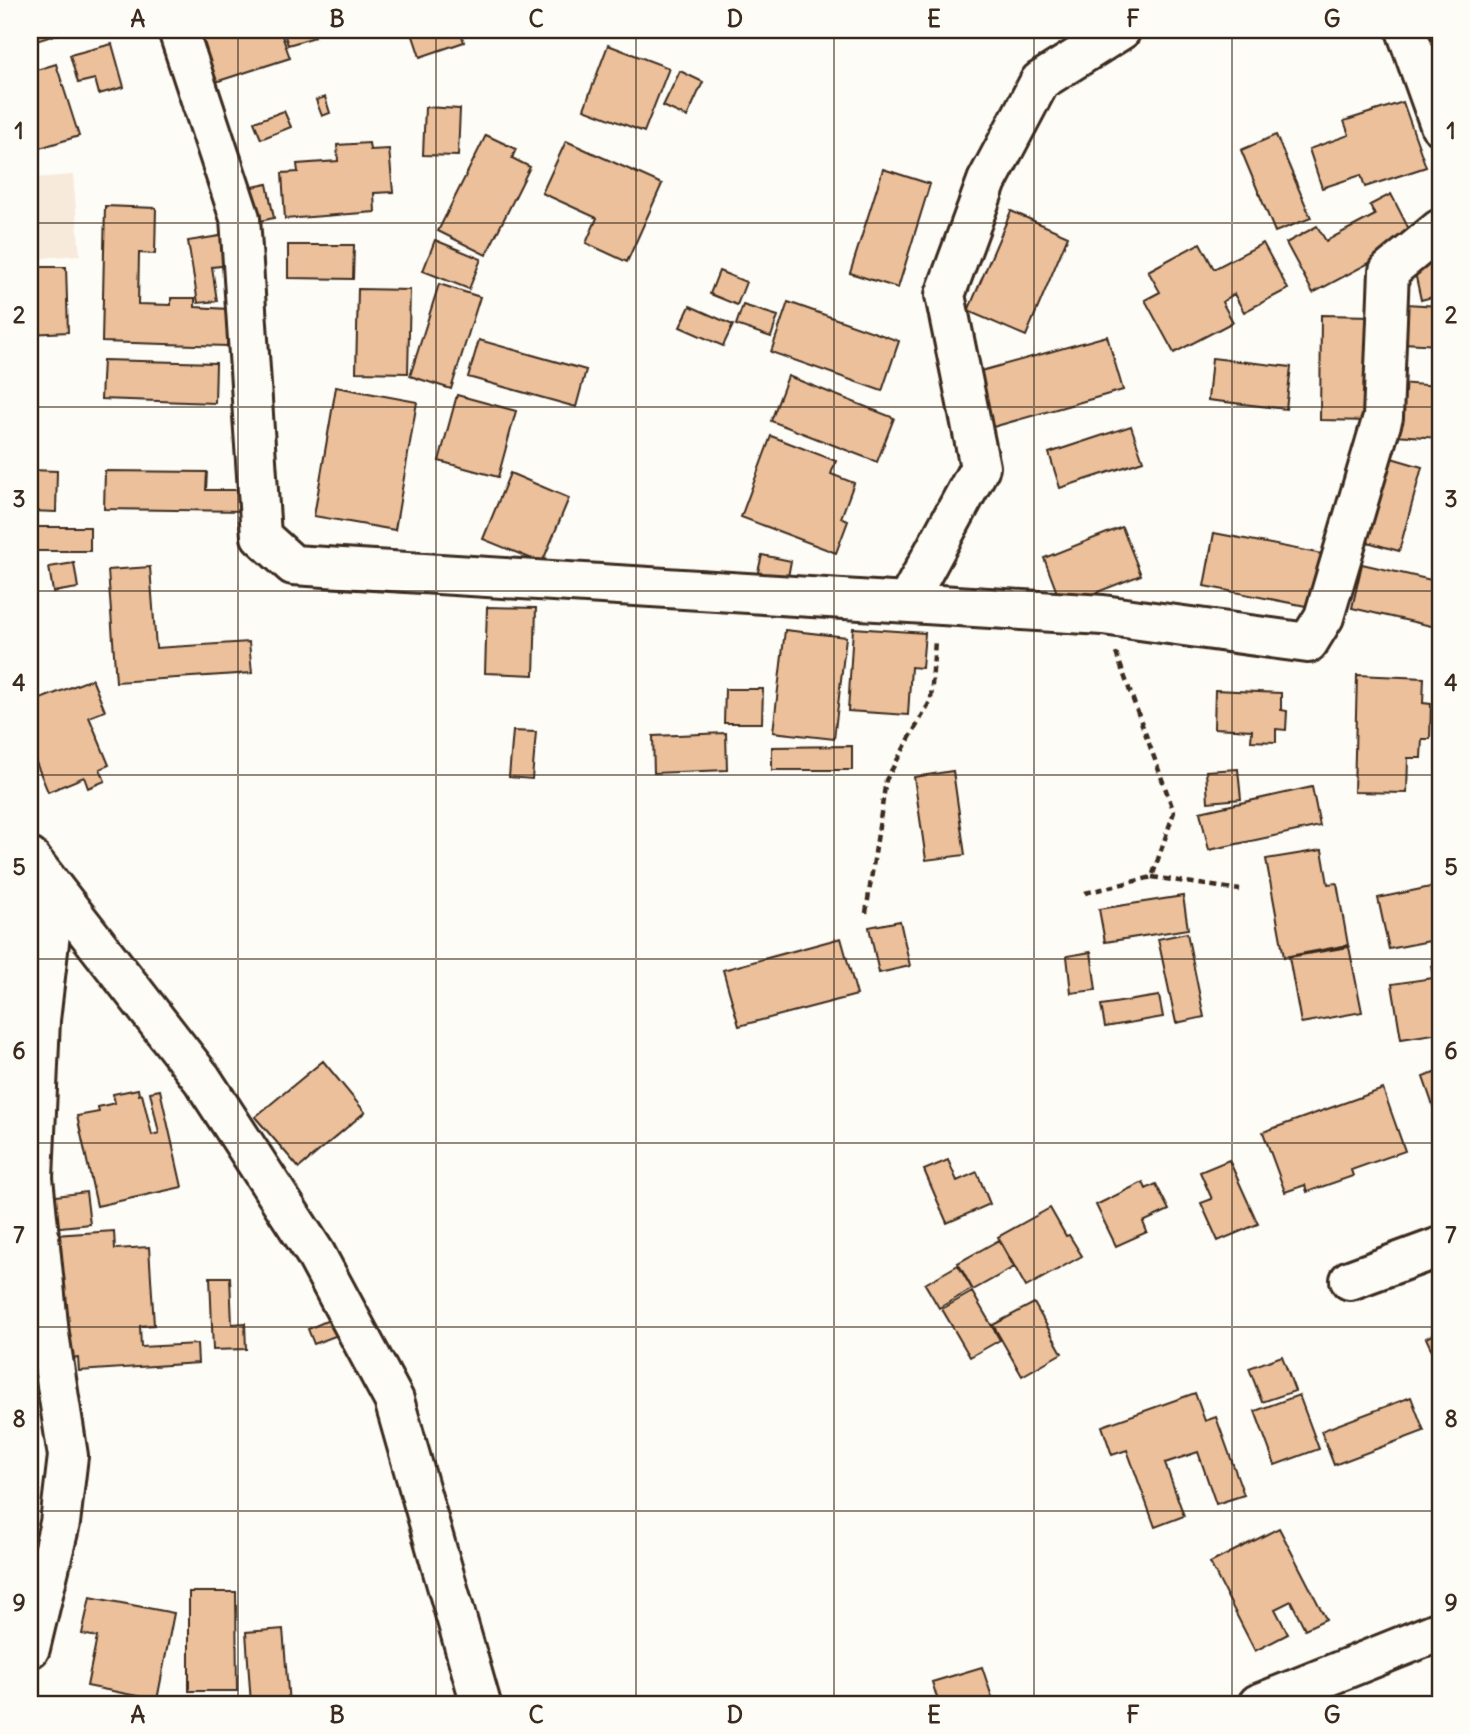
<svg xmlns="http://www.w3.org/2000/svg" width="1470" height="1734" viewBox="0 0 1470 1734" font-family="Delius,sans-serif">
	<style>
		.built { fill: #f8eadb }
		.building { fill: #ebc09b; stroke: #3b2a1e; stroke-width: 2 }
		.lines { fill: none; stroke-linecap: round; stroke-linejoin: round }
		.minor-casing { stroke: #3b2a1e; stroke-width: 44 }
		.path { stroke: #3b2a1e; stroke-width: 4.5; stroke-dasharray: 7 5; stroke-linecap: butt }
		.minor { stroke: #fdfcf7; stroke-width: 38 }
		.grid { fill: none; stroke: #3b2a1e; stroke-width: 2; stroke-opacity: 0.55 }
		.neatline { fill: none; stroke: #3b2a1e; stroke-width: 2.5 }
		.grid-label { font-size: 23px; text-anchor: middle; font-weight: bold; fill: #3b2a1e }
	</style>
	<rect width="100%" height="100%" fill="#fdfcf7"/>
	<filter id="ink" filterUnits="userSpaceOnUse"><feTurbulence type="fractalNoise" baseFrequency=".0143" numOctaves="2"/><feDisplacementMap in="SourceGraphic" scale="14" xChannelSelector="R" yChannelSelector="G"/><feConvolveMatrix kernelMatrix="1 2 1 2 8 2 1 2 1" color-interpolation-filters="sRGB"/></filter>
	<g filter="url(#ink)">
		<path class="built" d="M73,175l7,80 -50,4v-81z"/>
		<path class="building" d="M30,30h41l-41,13z
			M185,30h47l2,3 11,-3h35l10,28 -87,28z
			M283,30h30l2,7 -27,8z
			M411,30h49l4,12 -44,15z
			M112,44l12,43 -25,7 -4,-15 -17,4 -8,-28z
			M608,45l61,23 -25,64 -60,-23z
			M56,64l23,72 -49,15v-79z
			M680,71l23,11 -16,35 -24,-11z
			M325,97l5,16 -8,3 -6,-16z
			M1403,102l23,65 -61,20 -4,-12 -39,13 -13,-39 40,-14 -5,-14z
			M425,107l35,2 -2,47 -35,-1z
			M284,111l7,16 -30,12 -7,-17z
			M486,135l30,14 -4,9 18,9 -44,88 -48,-24z
			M1276,135l35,83 -36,14 -34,-82z
			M566,141l96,43 -35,78 -41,-19 11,-25 -55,-25z
			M369,143l1,7 19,-1 4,43 -19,1 1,19 -90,7 -3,-46 16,-1 -1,-8 41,-3 -1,-16z
			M883,169l47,15 -32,104 -48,-15z
			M267,184l7,34 -19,4 -7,-34z
			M1391,194l23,45 -101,54 -27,-50 31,-17 9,15 49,-26 -5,-10z
			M105,206l51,2 -1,46 -16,-1 -1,51 33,1v-7h24v9l33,2 -1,37 -125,-4z
			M1011,211l57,25 -42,100 -58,-25z
			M226,235l4,30 -18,2 5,34 -19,2 -10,-62z
			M435,240l46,19 -12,30 -46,-18z
			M1200,243l14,26 49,-26 25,46 -44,23 -10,-18 -12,8 11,20 -59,31 -29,-53 15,-8 -12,-21z
			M288,245h66l-1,34 -65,-1z
			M1440,249v46l-19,5 -7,-32 20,-4 -2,-13z
			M35,267h31l2,65 -38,2v-50h5z
			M719,271l27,11 -9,23 -27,-11z
			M439,284l41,13 -29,92 -41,-13z
			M358,289l52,1 -2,83 -52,-1z
			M788,302l111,39 -17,50 -111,-39z
			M1405,304l35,2v39l-37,-2z
			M743,305l35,11 -7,21 -35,-12z
			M690,306l43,19 -10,21 -43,-19z
			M1321,315l53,1 -1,105 -53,-1z
			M1107,336l16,54 -137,39 -16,-55z
			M479,340l107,30 -10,37 -108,-30z
			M1212,358l79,9 -5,42 -78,-9z
			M103,360l113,3 -1,40 -114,-4z
			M788,376l106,42 -17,44 -106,-41z
			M1439,376l1,62 -45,-3 3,-52 41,3z
			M336,387l81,15 -22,128 -81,-14z
			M457,395l59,16 -18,66 -59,-16z
			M1131,426l12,35 -83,27 -11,-35z
			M771,436l65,25 -5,13 23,9 -13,35 7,3 -12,32 -95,-36z
			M1388,457l34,10 -23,84 -35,-10z
			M30,470l27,1 -1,41 -26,-1z
			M105,471l102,1 -1,18h39v21l-141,-2z
			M510,473l59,25 -27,65 -59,-24z
			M1440,479v20l-5,-1z
			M30,527h60v24h-60z
			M1122,527l19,48 -79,31 -18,-48z
			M1214,533l113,22 -11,53 -112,-22z
			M762,555l29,6 -4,21 -30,-6z
			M74,563l4,25 -25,4 -4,-25z
			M1362,564l78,18v46l-88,-20z
			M150,567l6,81 93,-6 3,31 -136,9 -8,-112z
			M487,607l49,1 -2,67 -49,-2z
			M853,628l72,5 -3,35 -11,-1 -3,48 -60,-4z
			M785,630l61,7 -12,102 -61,-7z
			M1357,675l67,3 -1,25 8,1 -1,35h-8l-1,19h-13l-1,35 -53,-1z
			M92,679l13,32 -16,6 20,48 -9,4 5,12 -17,7 -4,-11 -36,15 -18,-44v-45z
			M725,689h38l-1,34h-38z
			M1215,690l66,3v17l6,1 -1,19 -10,-1v13l-25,-1 1,-11 -38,-2z
			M513,731l23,1 -4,47 -23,-2z
			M726,733l1,37 -73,3 -1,-37z
			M852,746v24h-80v-23z
			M1238,769l3,30 -33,3 -2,-31z
			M953,771l12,84 -39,5 -12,-83z
			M1312,787l8,39 -111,24 -9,-38z
			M1322,850l6,34 9,-1 11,62 -64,12 -18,-98z
			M1440,885v54l-51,10 -11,-51z
			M1183,896l5,33 -83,13 -6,-33z
			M900,921l10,45 -31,7 -10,-46z
			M1187,933l17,84 -28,6 -18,-84z
			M841,938l16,57 -118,31 -16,-56z
			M1349,947l13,65 -61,11 -12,-66z
			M1091,952l5,38 -25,3 -4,-37z
			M1440,965v68l-39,6 -9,-55 41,-6 -2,-12z
			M1159,996l4,21 -58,10 -4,-22z
			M323,1061l42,51 -66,56 -44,-51z
			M1440,1071v52h-1l-16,-46z
			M138,1089l1,6 3,-1 10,41 7,-2 -9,-41 10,-2 22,97 -85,19 -20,-90 22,-4 -1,-5 17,-4 -2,-9z
			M1383,1089l22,62 -54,19 2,6 -46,16 -2,-7 -20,7 -22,-60z
			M948,1160l9,21 20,-9 13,32 -43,19 -23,-53z
			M1229,1160l29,64 -40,17 -17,-38 11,-4 -12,-27z
			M1143,1182l3,7 10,-5 13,26 -26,12 4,10 -31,14 -20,-41z
			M86,1192l4,32 -39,4 -3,-31z
			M1050,1208l16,28 3,-1 13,21 -56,31 -28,-50z
			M114,1231l1,18 34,-2 5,78 -14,1 1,21 56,-3 1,19 -119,8 -1,-13 -14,1 -9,-124z
			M999,1240l15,27 -41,23 -15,-27z
			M958,1265l14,24 -33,19 -14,-24z
			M210,1277h20l2,47 13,-1 1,26 -33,1z
			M972,1292l28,48 -30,17 -28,-48z
			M1034,1303l28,50 -40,23 -29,-51z
			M331,1319l7,16 -24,9 -6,-15z
			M1440,1331v37l-14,-30z
			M1282,1356l13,35 -33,11 -13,-34z
			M1195,1393l10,28 11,-4 28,78 -28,9 -18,-52 -33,11 19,53 -29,11 -28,-77 -15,5 -10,-29z
			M1299,1395l20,54 -44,16 -20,-54z
			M1411,1397l13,34 -90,34 -13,-34z
			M30,1468h6v21h-6z
			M30,1496l7,2 -6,35h-1z
			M1279,1528l47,91 -21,10 -14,-28 -16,8 13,25 -33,17 -45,-88z
			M189,1592h47l1,99h-48z
			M90,1597l84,16 -17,87 -70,-14 10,-49 -15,-3z
			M283,1629l6,75h-38l-5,-72z
			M982,1667l12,36 -55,1 -7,-22z
			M1440,1692v12h-5l-3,-9z"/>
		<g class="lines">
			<g class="minor-casing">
				<path id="minor" d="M178,30l62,188 21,318 32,29 810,50 205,28 16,-26 59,-200 6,-146 51,-42
					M1406,30l34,95
					M907,602l73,-135 -35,-172 42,-114 53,-100 81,-51
					M30,858l172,221 113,174 79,147 87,304
					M1350,1280l90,-33
					M30,1648l30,-125 8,-67 -19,-122 -16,-156 7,-158 15,-130
					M1258,1704l182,-73"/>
			</g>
			<path class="path" d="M1152,877l88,13
				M1085,893l67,-16 22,-65 -58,-159
				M866,913l20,-133 45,-80 4,-60"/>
			<use href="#minor" class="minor"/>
		</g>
	</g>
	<path class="grid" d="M238,30v1674M436,30v1674M636,30v1674M834,30v1674M1034,30v1674M1232,30v1674M30,223h1410M30,407h1410M30,591h1410M30,775h1410M30,959h1410M30,1143h1410M30,1327h1410M30,1511h1410"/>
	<rect width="1470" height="1734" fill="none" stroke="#fdfcf7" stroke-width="77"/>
	<rect x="38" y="38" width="1394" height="1658" class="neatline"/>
	<g class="grid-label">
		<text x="138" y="27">A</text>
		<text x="337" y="27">B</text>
		<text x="536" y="27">C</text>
		<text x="735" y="27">D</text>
		<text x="934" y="27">E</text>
		<text x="1133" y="27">F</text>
		<text x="1332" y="27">G</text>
		<text x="19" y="139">1</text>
		<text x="1451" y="139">1</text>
		<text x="19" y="323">2</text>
		<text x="1451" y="323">2</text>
		<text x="19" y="507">3</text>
		<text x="1451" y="507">3</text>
		<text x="19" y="691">4</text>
		<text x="1451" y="691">4</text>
		<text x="19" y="875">5</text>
		<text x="1451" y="875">5</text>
		<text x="19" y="1059">6</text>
		<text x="1451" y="1059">6</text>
		<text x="19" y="1243">7</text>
		<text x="1451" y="1243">7</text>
		<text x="19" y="1427">8</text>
		<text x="1451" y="1427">8</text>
		<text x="19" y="1611">9</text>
		<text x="1451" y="1611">9</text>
		<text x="138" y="1723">A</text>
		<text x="337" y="1723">B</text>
		<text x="536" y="1723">C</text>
		<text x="735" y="1723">D</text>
		<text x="934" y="1723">E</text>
		<text x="1133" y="1723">F</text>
		<text x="1332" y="1723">G</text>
	</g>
</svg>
